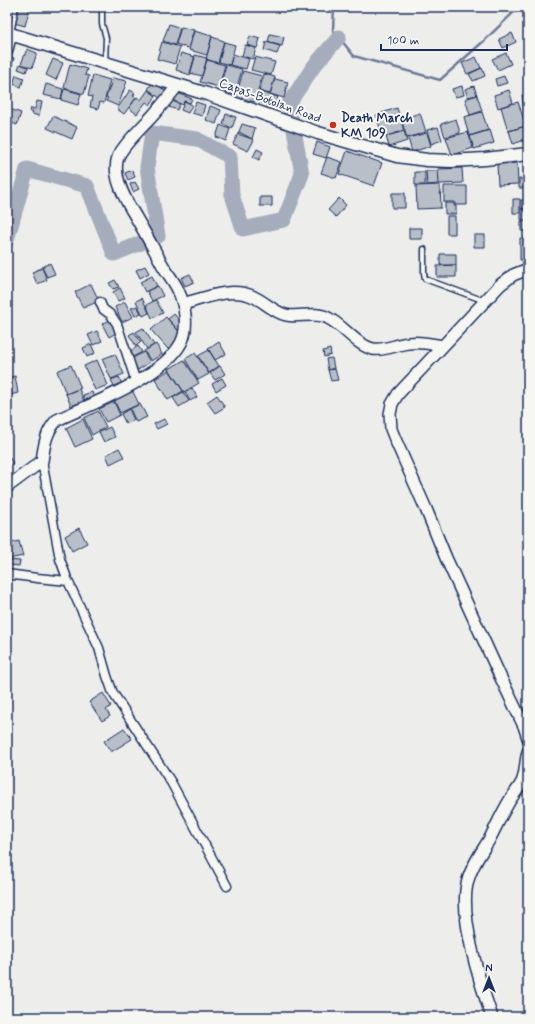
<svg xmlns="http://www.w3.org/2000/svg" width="535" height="1024" viewBox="0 0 535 1024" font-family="Mynerve,sans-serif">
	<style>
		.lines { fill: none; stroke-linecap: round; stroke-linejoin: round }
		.stream { stroke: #6e7a96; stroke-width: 2.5 }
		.river { stroke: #a5acbc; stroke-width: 15 }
		.building { fill: #b9bfc8; stroke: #1b2f5e }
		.lane-casing { stroke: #1b2f5e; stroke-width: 7 }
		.street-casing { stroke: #1b2f5e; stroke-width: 11 }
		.secondary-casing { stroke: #1b2f5e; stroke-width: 14 }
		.primary-casing { stroke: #1b2f5e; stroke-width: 15 }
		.lane { stroke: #f6f6f2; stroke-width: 4 }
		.street { stroke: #f6f6f2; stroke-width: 8 }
		.secondary { stroke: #f6f6f2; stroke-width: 11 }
		.primary { stroke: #f6f6f2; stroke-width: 12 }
		.poi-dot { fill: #c8321e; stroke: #f6f6f2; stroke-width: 1.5 }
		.labels { text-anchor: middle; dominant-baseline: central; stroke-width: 4; stroke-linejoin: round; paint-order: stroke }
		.street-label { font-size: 13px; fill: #1b2f5e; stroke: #f6f6f2 }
		.poi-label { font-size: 13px; font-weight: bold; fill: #1b2f5e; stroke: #f6f6f2; text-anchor: start }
	</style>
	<rect width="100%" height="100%" fill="#edeeec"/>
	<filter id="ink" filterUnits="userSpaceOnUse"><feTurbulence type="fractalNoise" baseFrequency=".025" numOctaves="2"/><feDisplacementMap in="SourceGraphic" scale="8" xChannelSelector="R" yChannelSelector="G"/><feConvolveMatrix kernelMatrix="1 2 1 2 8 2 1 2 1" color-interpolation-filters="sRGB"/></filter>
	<g filter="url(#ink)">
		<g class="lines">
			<path class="stream" d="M334,7l-1,23 21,26 86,24 45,-40 34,-33"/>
			<path class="river" d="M7,240l20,-71 60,17 27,68 44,-18 -11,-69 5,-34 45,6 33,18 2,38 11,34 41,-9 18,-46 -13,-71 25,-37 25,-29"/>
		</g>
		<path class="building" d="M7,7h6v11h-6z
			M18,7h12l-5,19 -11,-3z
			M98,7h15l-1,5 -15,-3z
			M169,24l11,4 -5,17 -12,-4z
			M181,27l13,3 -6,18 -12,-4z
			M194,31l18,5 -5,19 -18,-5z
			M512,33l4,9 -13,6 -4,-9z
			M270,34l14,3 -2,9 -14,-4z
			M250,36l10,3 -3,9 -10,-3z
			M212,37l12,4 -6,22 -12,-4z
			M162,42l18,5 -5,17 -18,-5z
			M224,42l11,3 -5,20 -11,-3z
			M266,42l14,4 -3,8 -13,-4z
			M245,45l11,3 -3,11 -11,-3z
			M27,49l10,4 -5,15 -11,-4z
			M181,53l14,4 -5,18 -14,-5z
			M506,53l5,11 -13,6 -6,-11z
			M233,54l16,5 -3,10 -16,-4z
			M195,55l12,3 -5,18 -12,-3z
			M7,56l7,2 -5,18h-2z
			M255,57l20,5 -4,13 -20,-5z
			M476,57l5,11 -14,6 -5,-11z
			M53,59l10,4 -7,17 -10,-5z
			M207,60l18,5 -6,22 -19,-5z
			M20,64l8,3 -2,5 -8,-3z
			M70,64l17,5 -2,6 4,1 -5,18 -20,-6z
			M226,65l16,4 -7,26 -16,-5z
			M482,68l3,8 -12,5 -4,-7z
			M243,71l19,5 -7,26 -19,-5z
			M264,74l11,3 -5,17 -11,-3z
			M16,75l8,3 -3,9 -8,-3z
			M93,75l17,5 -6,23 -4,-1 -2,7 -8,-2 2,-10 -4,-1z
			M504,76l3,7 -10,3 -2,-7z
			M113,78l14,3 -9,25 -12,-5 2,-3 -2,-1z
			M275,79l13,3 -4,16 -14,-4z
			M153,82l13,9 -5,8 -13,-10z
			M46,84l17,5 -2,10 -18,-4z
			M462,86l2,9 -9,2 -3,-8z
			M474,86l3,9 -9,2 -3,-8z
			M64,89l17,5 -3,11 -17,-5z
			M130,90l5,3 -2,3 3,2 -12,16 -7,-5z
			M148,90l8,6 -6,9 -4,-3 -9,12 -8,-6 8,-11 4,3z
			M509,90l4,13 -15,5 -4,-13z
			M175,92l17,7 -2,4 -6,-2 -1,4 -11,-5z
			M259,92l19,5 -3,10 -19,-6z
			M528,94v25l-3,1 -3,-25z
			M477,95l5,16 -12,4 -5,-16z
			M37,101l5,1 -3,14 -7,-2 1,-2h-3l1,-4 4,1z
			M172,101l8,3 -3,6 -8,-3z
			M185,101l7,4 -4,8 -7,-3z
			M196,102l9,3 -3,11 -10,-3z
			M518,102l8,24 -18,5 -7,-24z
			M210,106l11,4 -5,14 -10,-4z
			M7,108l14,5 -4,12 -10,-4z
			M397,108l7,23 -21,6 -7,-22z
			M482,112l6,18 -19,6 -5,-19z
			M420,113l6,19 -19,6 -6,-19z
			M226,114l10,3 -4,11 -9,-4z
			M53,116l24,11 -5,12 -25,-11z
			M456,119l4,14 -15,4 -4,-13z
			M242,124l13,4 -3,11 -14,-5z
			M220,125l10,4 -4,12 -10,-4z
			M526,126l2,6v7l-15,5 -4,-13z
			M438,127l4,13 -11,4 -4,-14z
			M490,130l4,13 -20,6 -4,-13z
			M404,131l3,10 -18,6 -3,-11z
			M239,132l15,8 -6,11 -15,-7z
			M468,132l5,16 -21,7 -6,-17z
			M427,133l4,13 -19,6 -4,-14z
			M317,142l13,5 -4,11 -13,-4z
			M257,149l6,3 -4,8 -6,-3z
			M347,151l35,12 -8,23 -35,-12z
			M327,157l15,5 -6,16 -15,-5z
			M517,163l1,21 -20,1 -1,-21z
			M462,168l1,15 -24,1 -1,-15z
			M132,170l3,7 -7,3 -3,-7z
			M426,171h12v13l-11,1z
			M415,172h10v13h-10z
			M519,179h8v9h-8z
			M135,182l4,7 -6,3 -3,-8z
			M440,185l1,23 -24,1 -1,-23z
			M444,186h23v19h-12v-3h-11z
			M392,193h13v15h-13z
			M260,197h12v9h-12z
			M339,198l7,7 -10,12 -8,-7z
			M513,199h7v14h-7z
			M521,200h5v9h-5z
			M445,203h9v3h2v8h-11z
			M521,209h7v11h-7z
			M447,216h8v18h-8z
			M521,221h7v10h-7z
			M409,228h13v11h-13z
			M474,235h11v12h-11z
			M520,238h8v22h-8z
			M440,254h16v11h-16z
			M50,263l5,11 -8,3 -5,-10z
			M456,265v12h-19v-11z
			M145,266l4,7 -9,5 -4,-8z
			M42,268l5,12 -10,4 -5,-12z
			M190,274l4,8 -9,4 -4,-8z
			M152,276l5,10 -12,6 -5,-10z
			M115,280l4,7 -6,2 -4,-6z
			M91,284l8,17 -16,7 -8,-16z
			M158,286l5,10 -11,5 -5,-10z
			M120,288l5,10 -7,3 -5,-9z
			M142,298l7,15 -6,3 -7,-15z
			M156,300l7,13 -11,5 -6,-13z
			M125,302l8,15 -11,5 -7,-15z
			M137,306l4,7 -6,3 -4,-8z
			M174,314l10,12 -5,5 -11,-12z
			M166,317l17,19 -15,13 -17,-19z
			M112,319l6,13 -9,5 -7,-13z
			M143,328l11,17 -7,4 -11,-17z
			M97,331l5,10 -9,4 -5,-10z
			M134,332l7,10 -5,4 -7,-11z
			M219,342l7,12 -11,6 -7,-11z
			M91,344l4,9 -8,4 -4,-9z
			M156,344l6,10 -11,7 -7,-10z
			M138,346l4,6 -9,5 -4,-5z
			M330,349l1,6 -7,2 -1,-6z
			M209,350l10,16 -10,7 -11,-17z
			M144,352l6,10 -12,8 -7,-11z
			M195,353l14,21 -11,6 -13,-21z
			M115,354l9,20 -13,5 -9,-20z
			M332,358l2,10 -6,2 -2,-11z
			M97,360l11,25 -13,5 -11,-24z
			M184,360l15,23 -15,9 -15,-23z
			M71,365l10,23 -15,6 -9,-23z
			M220,366l5,8 -10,6 -5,-7z
			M335,369l3,11 -7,1 -3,-11z
			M169,370l14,21 -15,9 -13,-21z
			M15,376l3,17 -11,3v-18z
			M119,377l3,8 -7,3 -4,-8z
			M222,378l4,7 -10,6 -4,-7z
			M131,388l8,16 -19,9 -7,-16z
			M192,388l5,9 -7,4 -5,-9z
			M79,389l5,12 -13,5 -5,-12z
			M92,392l2,5 -9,4 -2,-6z
			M183,392l6,9 -10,6 -6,-9z
			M217,395l8,12 -10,6 -8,-11z
			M114,402l6,13 -14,7 -7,-13z
			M140,404l7,13 -11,5 -6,-13z
			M129,409l5,11 -8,4 -5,-10z
			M98,411l8,16 -14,8 -8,-17z
			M83,419l9,20 -17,8 -9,-19z
			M164,419l3,5 -10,5 -3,-5z
			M110,427l5,10 -11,5 -5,-10z
			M119,448l5,9 -14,7 -4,-9z
			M8,455l5,8 -6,4v-11z
			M79,528l8,15 -15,8 -7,-15z
			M19,541l4,15 -14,3 -2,-15z
			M8,560l12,1 -1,5 -11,-1z
			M103,693l8,13 -5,4 4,6 -8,5 -13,-19z
			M124,728l8,11 -21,13 -7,-11z"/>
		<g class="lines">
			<g class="lane-casing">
				<path id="lane" d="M102,12v12l4,14 -1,24
					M11,34l5,-27
					M9,55l5,-18
					M424,249v24l1,6 60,22"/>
			</g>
			<g class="street-casing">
				<path id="street" d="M100,302l3,7 8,6 6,9 19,58
					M42,461l18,98 8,22 31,67 8,28 6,17 58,89 56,104
					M7,574l30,4 31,3"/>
			</g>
			<g class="secondary-casing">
				<path id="secondary" d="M528,269l-15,6 -13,10 -102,109 -6,10 -2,10 1,15 4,10 31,70 20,49 54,118 24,50 4,12
					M183,304c22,-6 49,-18 71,-7 11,5 20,15 32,18 13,3 29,-4 42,3 16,8 28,27 45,31 12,2 24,-5 36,-6 11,-2 22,1 33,3
					M7,487l35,-26c2,-15 4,-30 15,-41 34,-16 106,-43 124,-77 8,-15 4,-38 -3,-53 -4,-9 -11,-17 -16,-26 -10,-18 -20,-37 -31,-55 -8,-14 -19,-35 -13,-52 6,-14 27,-32 37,-44 8,-9 15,-18 23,-28
					M492,1017c-12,-34 -34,-103 -24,-137 4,-15 13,-27 21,-40 7,-13 13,-27 21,-40 4,-6 9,-12 12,-18 4,-9 3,-20 6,-30"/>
			</g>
			<g class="primary-casing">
				<path id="primary" d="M7,33l200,61 111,39 79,23 30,4 24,1 34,-2 43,-5"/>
			</g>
			<use href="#lane" class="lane"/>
			<use href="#street" class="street"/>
			<use href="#secondary" class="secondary"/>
			<use href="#primary" class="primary"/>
		</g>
	</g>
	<circle class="poi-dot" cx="333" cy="125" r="4"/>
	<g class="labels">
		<g class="street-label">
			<text transform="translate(270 101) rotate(20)">Capas-Botolan Road</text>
		</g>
		<g class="poi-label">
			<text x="341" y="118">Death March<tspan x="341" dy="15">KM 109</tspan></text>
		</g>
	</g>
	<rect width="535" height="1024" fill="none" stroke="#f6f6f2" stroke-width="24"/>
	<rect x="12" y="12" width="511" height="1000" fill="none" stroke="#1b2f5e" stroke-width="1.5" filter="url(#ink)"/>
	<g transform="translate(489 978)" stroke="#f6f6f2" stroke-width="3" paint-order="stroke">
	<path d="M0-3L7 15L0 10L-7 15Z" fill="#1b2f5e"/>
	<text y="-6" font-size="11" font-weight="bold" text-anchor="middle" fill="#1b2f5e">N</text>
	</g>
	<path d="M381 44v6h126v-6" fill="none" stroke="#1b2f5e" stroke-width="2"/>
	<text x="387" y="44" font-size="12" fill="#1b2f5e" stroke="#f6f6f2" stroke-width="3" paint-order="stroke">100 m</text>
</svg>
